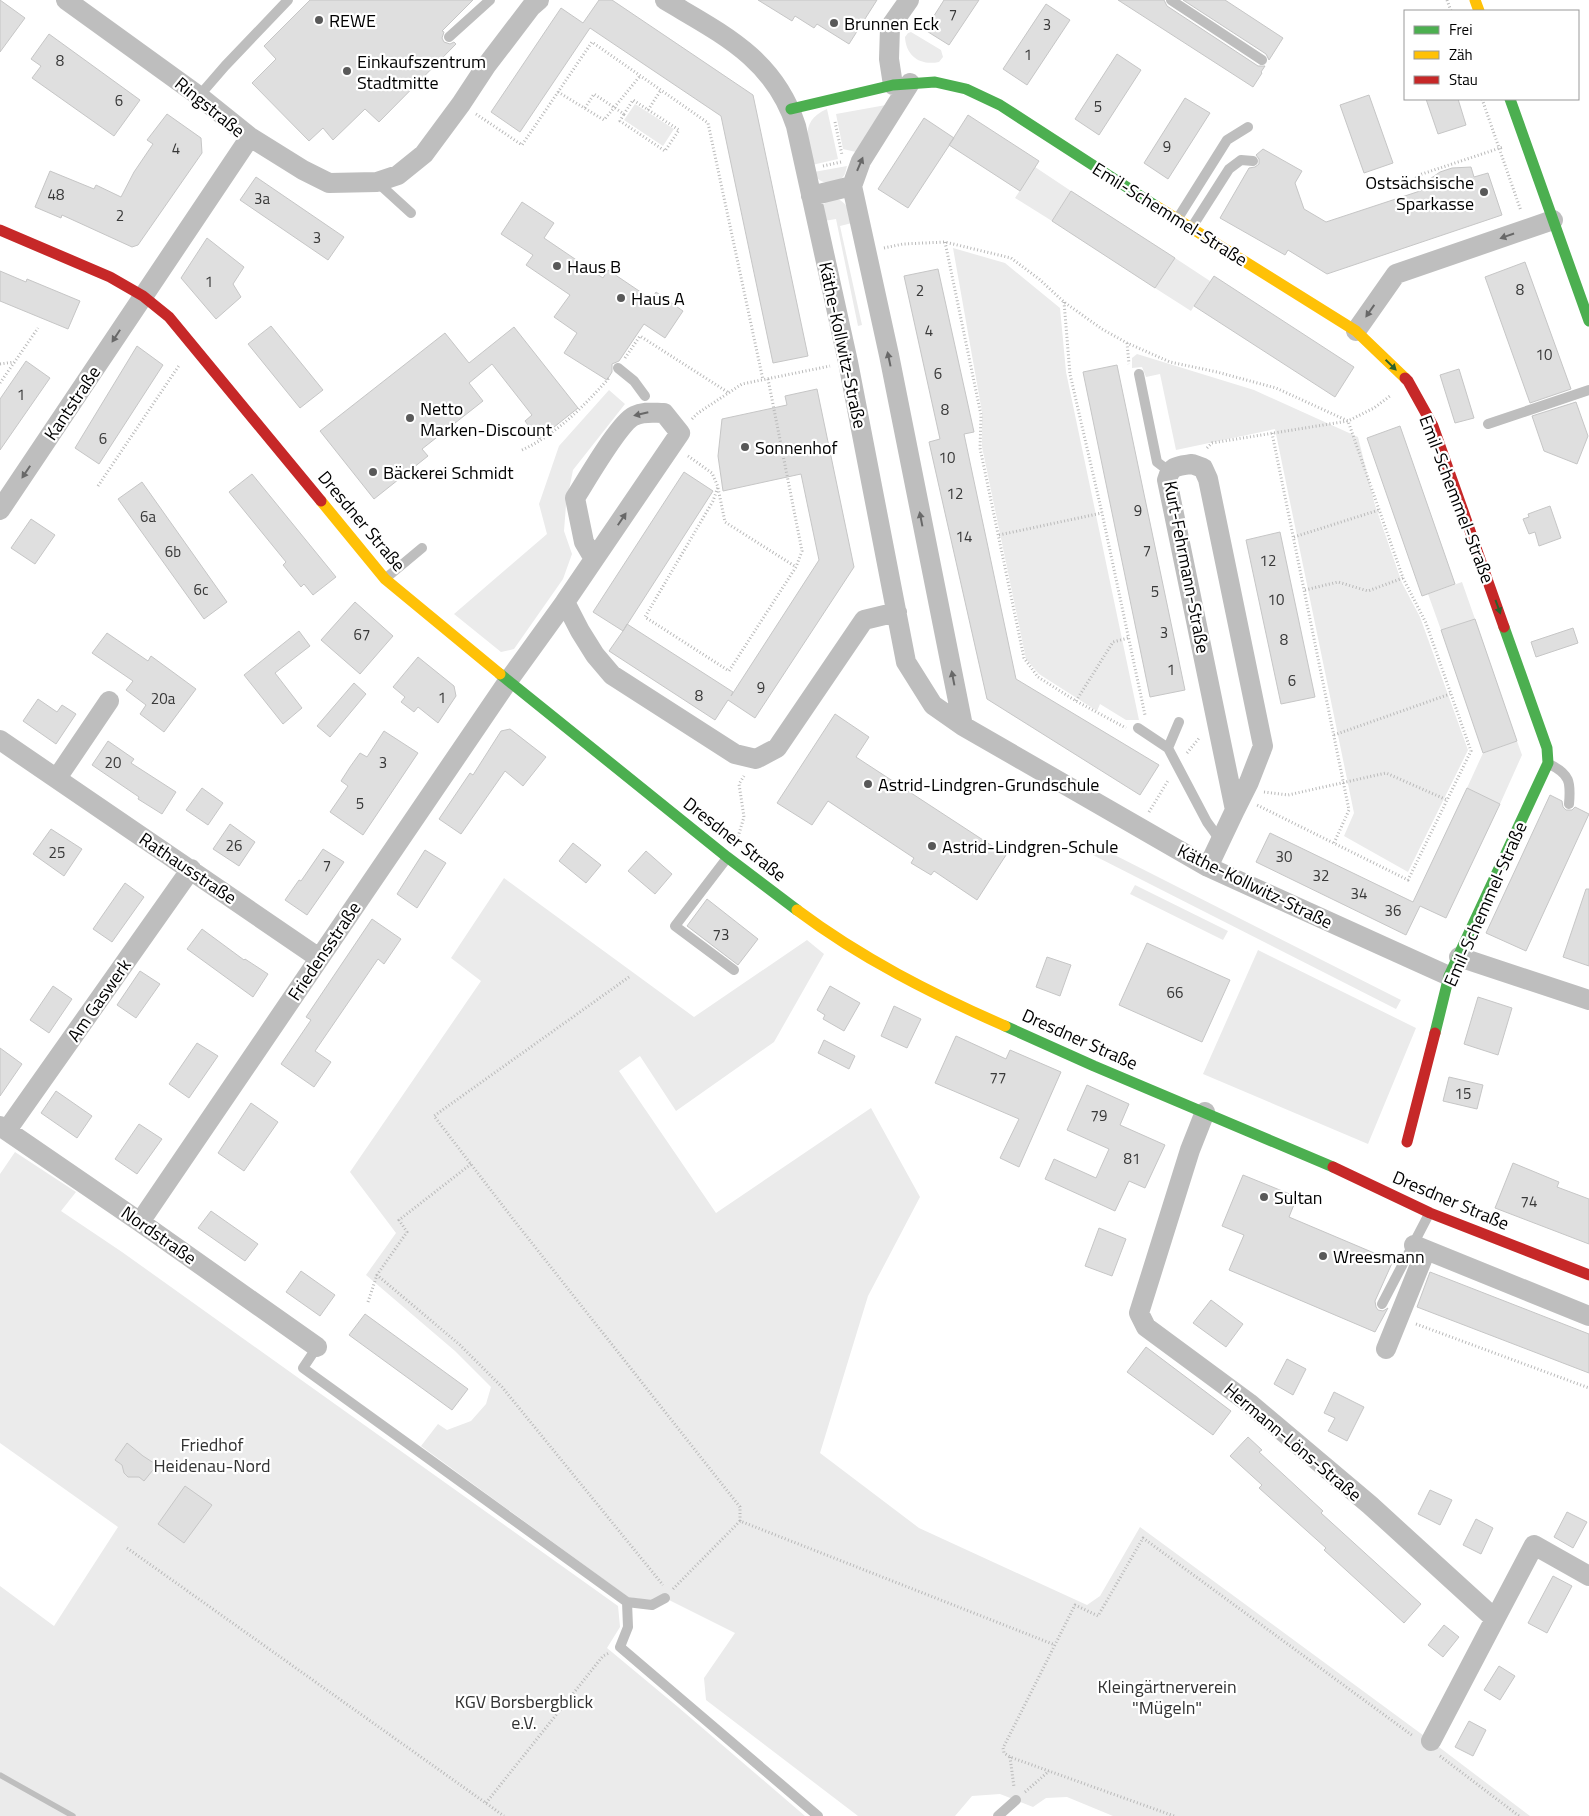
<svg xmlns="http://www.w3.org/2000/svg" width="1589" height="1816" viewBox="0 0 1589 1816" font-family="'Titillium Web',sans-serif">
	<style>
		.green { fill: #ebebeb }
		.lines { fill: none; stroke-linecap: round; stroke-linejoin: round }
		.stream { stroke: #bebebe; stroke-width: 5.5 }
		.building { fill: #dfdfdf; stroke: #c6c6c6 }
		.path { stroke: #b9b9b9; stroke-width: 3; stroke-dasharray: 1 2.5; stroke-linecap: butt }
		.lane { stroke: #bebebe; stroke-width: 10 }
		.street { stroke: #bebebe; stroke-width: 20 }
		.fast { stroke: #4caf50; stroke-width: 11 }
		.slow { stroke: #ffc107; stroke-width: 11 }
		.jam { stroke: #c62828; stroke-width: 11 }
		.oneway { fill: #686868 }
		.oneway2 { fill: #2a602c }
		.poi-dot { fill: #595959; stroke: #fff; stroke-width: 2 }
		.labels { text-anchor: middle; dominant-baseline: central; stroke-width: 4.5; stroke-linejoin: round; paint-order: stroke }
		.number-label { font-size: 15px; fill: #383838 }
		.poi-label { font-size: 18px; fill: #000; stroke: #fff; text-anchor: start }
		.street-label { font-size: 18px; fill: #000; stroke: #fff }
		.park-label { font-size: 18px; fill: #323232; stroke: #fff }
	</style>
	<rect width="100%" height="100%" fill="#fff"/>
	<path class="green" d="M911,32l30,18 2,7 -4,5c-19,4 -33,-6 -34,-25l3,-4z
		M635,104l39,25 -11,17 -39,-26z
		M886,105l-30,47 -13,-3 -7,-35z
		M827,109l11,50 -26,6c-4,-23 -13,-44 15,-56z
		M847,166c-1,4 -2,10 -5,12 -10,8 -25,6 -28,-6z
		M1035,167l36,24 -19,30 -37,-23z
		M834,198c14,3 15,14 18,25l-12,3 22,99 -4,1 -22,-107 -12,2 -1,-15 3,-5z
		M953,248l52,15 55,45 6,64 73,348h-13l-26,-16 -3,7 -58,-37 -13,-15 -44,-212v-35z
		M1175,258l35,23 -19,30 -36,-23z
		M1137,354l117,36 104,47 17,68 27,78 18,34 48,133 -60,122 -64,-36 10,-23 -79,-384 -99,21 -16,-76 -14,3 -4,-10 -10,1v-10z
		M609,390l16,14 -52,66 -7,35 -2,26 8,23 -9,25 -49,70 -13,3 -47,-38 93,-80 -8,-30 20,-58z
		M1462,582l13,37 -34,11 -13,-36z
		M1517,741l5,14 -22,49 -33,-16 16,-35z
		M1091,843l310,157 -5,9 -309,-157z
		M504,878l190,139 113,-77 17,14 -50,88 -98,69 -36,-55 -21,15 97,142 155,-105 49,89 -52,99 -48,157 99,75 168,77 13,-9 40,-69 291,214 99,75h-417l-46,-19 -21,1 -13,9 -33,-13 -28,2 -17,20h-97l-152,-116 -2,-22 31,-45 -70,-35 -14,3 -23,-4 -207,-151 17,-22 9,6 24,-9 15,-17 5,-17 -36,-36 -89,-76 30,-42 -46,-61 131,-191 -30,-23z
		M1135,885l93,46 -5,9 -93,-46z
		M1258,950l158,78 -48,116 -165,-70z
		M15,1152l61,40 -15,19 61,41 496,354 2,21 -13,21 71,59 127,109h-805v-230l54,40 64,-99 -118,-84v-269z"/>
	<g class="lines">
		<path class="stream" d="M0,1775l73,41"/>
	</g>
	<path class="building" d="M0,0l25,18 -25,34z
		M310,0h163l-31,31 2,1 -2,6 2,4 6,2 4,-2 2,2 -77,78 -14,-13 -32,31 -10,-12 -14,13 -57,-58 24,-24 -12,-13z
		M599,0h13l141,95 55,261 -35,7 -52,-247 -131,-88 -70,104 -29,-20 70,-104 22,15z
		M758,0h119l-28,44 -32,-20 -3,4 -19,-12 -3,5z
		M944,0h35l-30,45 -24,-15z
		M1118,0h46l3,6 91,60h7l-4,6 1,1 -9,14z
		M1183,0h42l58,38 -14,22 -3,-6z
		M1046,4l24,16 -43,65 -24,-16z
		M49,34l91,66 -26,36 -82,-58 9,-12 -10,-7z
		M1117,54l24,16 -42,65 -24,-16z
		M1369,95l24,68 -29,10 -24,-68z
		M1185,98l25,15 -42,66 -24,-16z
		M1426,99h32l8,26 -28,9z
		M167,114l34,24 1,15 -64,92 -6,2 -70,-32 -1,3 -26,-11 15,-36 44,18 2,-4 25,12 13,-25 19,-28 -6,-4z
		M968,115l71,46 -19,30 -71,-46z
		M924,118l30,20 -46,70 -30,-19z
		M1263,149l39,22 -7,12 9,26 22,13 100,-33 -2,-6 16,-11 12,-4 19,-1 3,10 14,-4 14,42 -175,59 -39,-24 -3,5 -65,-37 29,-50 6,-1 4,-3v-5l-3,-4z
		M256,177l88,60 -16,23 -88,-60z
		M1071,191l104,67 -20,30 -103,-67z
		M522,202l32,21 -10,15 59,40 5,-8 43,29 5,-7 27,19 -18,27 -21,-14 -25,37 -7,3v8l-5,8 -43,-27 13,-20 -23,-16 16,-22 -44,-30 7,-10 -32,-21z
		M207,238l37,29 -11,17 8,13 -25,22 -35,-41z
		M1525,262l46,127 -41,14 -45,-126z
		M938,269l36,163 -10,2 52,245 143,86 -19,30 -153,-96 -58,-257 11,-3 -36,-163z
		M0,271l26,11 1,-3 53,22 -12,28 -68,-28z
		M1214,276l140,91 -19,30 -141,-91z
		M271,326l52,64 -23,18 -52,-64z
		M514,327l64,81 -39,31 -14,-18 7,-6 -40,-51 -23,19 14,18 -61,48 6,7 -54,43 -54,-68 125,-98 24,30z
		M137,346l26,19 -64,99 -24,-16z
		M26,361l24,17 -50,72v-51z
		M1117,365l68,325 -35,7 -67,-325z
		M1459,369l15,49 -19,5 -15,-48z
		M817,389l37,178 -99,151 -27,-18 -13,20 -106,-69 14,-20 -30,-19 91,-140 29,19 -90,140 4,-7 106,68 -2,4 88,-136 -18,-86 -78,17 -5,-35 4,-37 65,-14 -2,-9z
		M1576,402l12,34 -11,28 -33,-13 -12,-35z
		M1400,426l55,158 -33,12 -55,-158z
		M252,474l84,103 -23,18 -9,-11 -3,3 -18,-22 3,-3 -57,-70z
		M142,482l85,120 -23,17 -86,-120z
		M1550,506l11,32 -22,8 -4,-14 -6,2 -6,-15 6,-2 -1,-3z
		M31,519l24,16 -20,29 -24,-16z
		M1280,532l35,165 -34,7 -35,-164z
		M355,602l38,34 -33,38 -39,-34z
		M1475,619l42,122 -34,12 -42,-123z
		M1573,628l5,15 -42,14 -5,-15z
		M299,631l11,15 -35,27 27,35 -19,16 -39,-49z
		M107,633l41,28 3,-5 45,33 -32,43 -24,-18 6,-9 -20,-15 7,-9 -41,-28z
		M418,657l36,29 2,10 -18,27 -20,-16 -4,5 -13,-10 4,-5 -12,-10z
		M354,683l12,11 -36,43 -13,-11z
		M38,699l19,13 5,-7 14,9 -20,30 -33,-23z
		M835,714l34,23 -13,20 150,98 -29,45 -43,-29 -3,4 -20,-12 3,-5 -86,-57 -16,24 -35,-22z
		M510,729l36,28 -23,29 -18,-15 -44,63 -22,-15 31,-46 3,2 28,-44z
		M384,731l34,22 -55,82 -33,-23 18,-26 -7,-5 9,-14 10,-14 7,4z
		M108,741l26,18 -3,4 45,29 -14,22 -24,-15 1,-2 -47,-32z
		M202,788l21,15 -15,22 -22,-15z
		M1467,788l33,16 -54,114 -26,-12 -14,29 -150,-73 14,-29 143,69z
		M1550,795l12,6 1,6 3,3h6l3,-3 14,7 -63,137 -40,-18z
		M230,824l25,18 -16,24 -26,-17z
		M51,829l31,20 -18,27 -31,-22z
		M573,843l28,22 -15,18 -27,-22z
		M323,849l21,13 -37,53 -22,-15 14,-20 2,1z
		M425,850l21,13 -29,45 -20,-14z
		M646,851l26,23 -17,20 -27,-23z
		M125,883l19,14 -32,45 -19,-13z
		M1586,889h3v77l-26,-9z
		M707,899l51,40 -20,26 -51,-39z
		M372,919l29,20 -17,25 -6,-5 -63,92 16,11 -17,25 -33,-23 30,-44 -5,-3z
		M202,929l42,31 1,-1 23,15 -15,23 -66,-48z
		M1147,943l83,37 -28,62 -83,-37z
		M1047,957l24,8 -11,31 -24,-9z
		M140,971l20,13 -24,34 -19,-13z
		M53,986l19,13 -23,34 -19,-13z
		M830,986l30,17 -16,28 -21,-12 2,-4 -8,-5z
		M1478,997l34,11 -14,47 -34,-11z
		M894,1006l27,13 -14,29 -26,-12z
		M956,1036l50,23 4,-9 51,22 -42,95 -19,-9 19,-39 -84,-36z
		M824,1040l31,16 -6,13 -31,-16z
		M197,1043l21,13 -29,42 -20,-14z
		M0,1048l22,16 -22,32z
		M1449,1077l34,8 -6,24 -34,-8z
		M1087,1085l42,19 -9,21 45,20 -20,43 -16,-7 -14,30 -70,-32 9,-20 42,19 13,-29 -42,-19z
		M56,1091l36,25 -15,22 -36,-25z
		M251,1103l27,19 -34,49 -26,-18z
		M139,1124l23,15 -25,35 -22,-15z
		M1513,1163l46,19 -2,5 32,12v45l-94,-36z
		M1243,1175l54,22 -8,20 104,44 -18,40 1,6 2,3 5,1 5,-3 -13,24 -146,-62 15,-35 -22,-9z
		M211,1211l47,33 -13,17 -47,-33z
		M1099,1228l27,11 -14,37 -27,-10z
		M301,1271l34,24 -15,21 -34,-24z
		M1430,1272l159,62v39l-172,-66z
		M1211,1300l32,24 -17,23 -33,-24z
		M365,1314l103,75 -16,21 -103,-75z
		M1146,1347l85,64 -18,24 -86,-63z
		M1287,1359l19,10 -13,26 -19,-11z
		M1334,1392l30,15 -17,34 -19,-10 7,-13 -11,-5z
		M1248,1437l14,13 -3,2 64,59 -2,2 100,91 -17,19 -80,-73 2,-2 -67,-60 3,-3 -32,-29z
		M127,1443l16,13 14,9 -13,16 -5,-4h-11l-4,-4 -2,-8 -7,-5z
		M185,1486l27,19 -28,38 -26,-19z
		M1430,1490l22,10 -12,25 -22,-11z
		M1567,1512l20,10 -14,26 -19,-11z
		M1476,1519l17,9 -12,26 -18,-9z
		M1553,1576l19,10 -25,47 -19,-10z
		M1444,1625l15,12 -16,20 -15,-12z
		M1499,1666l16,10 -15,24 -16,-10z
		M1469,1721l17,9 -13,26 -18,-9z"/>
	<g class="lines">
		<path class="path" d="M1447,0l4,11
			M558,92l46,28 36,-44
			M1482,99l39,112
			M585,108l9,-14 30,20 9,-14 46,30 -14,21 -45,-30 4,-7
			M648,110l13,-20
			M476,114l46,31 70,-103 116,81 55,257
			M835,122l7,33
			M823,166l18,-4
			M1420,191l-4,-15 87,-29
			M945,242l36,173 -1,33 44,210 14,19 38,24 50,27
			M884,248l19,-4 42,-2 66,16 28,21 25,23 38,27 25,14 43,19 47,10 59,16 72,33 55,157 23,45 45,128 -63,129 -151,-75
			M1064,302l6,72 32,139 43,202
			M1127,343l2,21
			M625,358l15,-22 89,57
			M0,364l14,-2
			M0,383l38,-55
			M692,419l6,-6 44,-29 88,-18
			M1272,433l77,377 -15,33
			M1207,448l5,-5 136,-22 26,-13 16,-12
			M522,450c35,-16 62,-44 87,-72
			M688,456l24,17 6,14 -5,14 -68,116 84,54 67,-104 6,-16 -34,-172
			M98,486l82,-122
			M718,488l7,34 71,45
			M999,535l103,-22
			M1294,537l85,-27
			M1305,590l33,-8 30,9 35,-13
			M1076,701l37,-59 15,-4
			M1334,735l116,-41
			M1187,753l13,-16
			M1264,792l24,3 98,-22 61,27
			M1149,812l20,-33
			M738,837l6,-20 -5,-33 5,-8
			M629,977l-195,139 79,103 227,288v14
			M471,1164l-72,56 8,12 -30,43 83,70 42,42 161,198
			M368,1302l9,-27
			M1416,1324l173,64
			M127,1548l377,268
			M673,1589l67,-68 315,124
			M1440,1756l79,60
			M1010,1757l4,30
			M1025,1792l24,-21
			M486,1803l117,-147 6,-3
			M1174,1816l-164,-59 -6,-4 -1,-5 72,-143 23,11 45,-78 270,198"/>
		<path class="lane" d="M1171,0l91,60
			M449,37l41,-37
			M199,96l26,-30 63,-66
			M377,182l34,31
			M1178,218l49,-78 21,-13
			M1192,227l37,-58 12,-9 12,1
			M618,368l16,13 11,15
			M1139,374l18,88 12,9
			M1488,424l101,-34
			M386,578l36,-30
			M1138,728l30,20 39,74 13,18
			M1168,748l11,-26
			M1549,764c21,10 22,18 20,40
			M727,858l-52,68 59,44
			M1382,1304l47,-90
			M317,1347l-14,21 324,234 1,25 -8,20 198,169
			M627,1602l25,3 13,-7
			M998,1816l18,-16"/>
		<path class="street" d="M66,0l133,96 51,41 53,33 26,13 48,-1 21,-7 26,-21 37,-50 25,-38 45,-59 8,-7
			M665,0c57,34 109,58 131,126l52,236 58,300 27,43 30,21 245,141 241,109
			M893,85l-4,-26 1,-32 19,-27
			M852,186l37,169 74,371
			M811,196l41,-10 9,-25 49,-78
			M1356,331l40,-57 157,-54
			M1192,464l11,4 5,11 55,267 -14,36 -14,28 -68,-330c4,-15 11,-14 25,-16z
			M0,510l250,-373
			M565,602l115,-169 -16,-20c-10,0 -20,-2 -30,3 -15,7 -48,65 -59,82l9,44 10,17
			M0,740l319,218
			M57,778l52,-77
			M1208,867l27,-57
			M1459,957l130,43
			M1205,1112l-15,38 -51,163 7,14 103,76 121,102 125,114 39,-74 55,31
			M0,1126l140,96 177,125
			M7,1130l184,-261
			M140,1222l368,-541 57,-79 15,29 15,24 17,20 123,79 21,5 21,-11 87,-128 33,-8
			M1414,1245l175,71
			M1386,1349l40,-99
			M1431,1741l64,-122"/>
		<path class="fast" d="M1510,99l79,222
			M791,109l102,-24 42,-3 31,7 34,16 156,101
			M500,674l227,183 70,53
			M1005,1026l89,40 239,101
			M1435,1033l14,-57 99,-213 -1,-15 -43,-121"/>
		<path class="slow" d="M1475,0l4,11
			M1156,206l200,125 49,47
			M321,501l64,78 115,95
			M797,910c64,48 135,84 208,116"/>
		<path class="jam" d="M0,230l110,47 33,19 26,21 152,184
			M1405,378l3,3 25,45 71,201
			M1407,1142l28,-109
			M1333,1167l97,46 159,62"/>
	</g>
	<defs><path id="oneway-solid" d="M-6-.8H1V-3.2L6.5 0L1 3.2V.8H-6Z" transform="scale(1.25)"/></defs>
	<g class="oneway">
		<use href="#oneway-solid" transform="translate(860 164) rotate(-67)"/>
		<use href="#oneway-solid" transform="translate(1507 236) rotate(161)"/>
		<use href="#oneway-solid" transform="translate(1370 311) rotate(125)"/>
		<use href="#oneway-solid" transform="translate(116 336) rotate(123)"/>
		<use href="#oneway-solid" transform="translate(889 359) rotate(-102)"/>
		<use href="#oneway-solid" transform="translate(641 414) rotate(167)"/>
		<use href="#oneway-solid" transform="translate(26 472) rotate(124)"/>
		<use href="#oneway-solid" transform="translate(622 519) rotate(-56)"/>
		<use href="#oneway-solid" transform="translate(921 519) rotate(-101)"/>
		<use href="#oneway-solid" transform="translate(953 678) rotate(-101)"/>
	</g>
	<g class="oneway2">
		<use href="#oneway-solid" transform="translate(1391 365) rotate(44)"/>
		<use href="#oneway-solid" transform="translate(1498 607) rotate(70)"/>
	</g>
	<g class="poi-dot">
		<circle cx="319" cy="20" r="5"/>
		<circle cx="834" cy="23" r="5"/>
		<circle cx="347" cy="71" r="5"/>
		<circle cx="1484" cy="192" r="5"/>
		<circle cx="557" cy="266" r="5"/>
		<circle cx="621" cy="298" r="5"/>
		<circle cx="410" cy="418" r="5"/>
		<circle cx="745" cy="447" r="5"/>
		<circle cx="373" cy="472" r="5"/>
		<circle cx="868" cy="784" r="5"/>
		<circle cx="932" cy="846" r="5"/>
		<circle cx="1264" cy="1197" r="5"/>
		<circle cx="1323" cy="1256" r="5"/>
	</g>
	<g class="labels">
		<g class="number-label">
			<text x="953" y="14">7</text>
			<text x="1047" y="24">3</text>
			<text x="1028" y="54">1</text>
			<text x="60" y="60">8</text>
			<text x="119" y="100">6</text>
			<text x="1098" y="106">5</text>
			<text x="1167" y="146">9</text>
			<text x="176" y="148">4</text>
			<text x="56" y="194">48</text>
			<text x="262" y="198">3a</text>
			<text x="120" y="215">2</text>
			<text x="317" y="237">3</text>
			<text x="209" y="281">1</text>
			<text x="1520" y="289">8</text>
			<text x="920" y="290">2</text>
			<text x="929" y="330">4</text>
			<text x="1544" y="354">10</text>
			<text x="938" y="373">6</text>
			<text x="21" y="394">1</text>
			<text x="945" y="409">8</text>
			<text x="103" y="438">6</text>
			<text x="947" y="457">10</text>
			<text x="955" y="493">12</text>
			<text x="1138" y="510">9</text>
			<text x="148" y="516">6a</text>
			<text x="964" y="536">14</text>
			<text x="1147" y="550">7</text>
			<text x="173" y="551">6b</text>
			<text x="1268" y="560">12</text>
			<text x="201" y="589">6c</text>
			<text x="1155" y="591">5</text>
			<text x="1276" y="599">10</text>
			<text x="1164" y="632">3</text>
			<text x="362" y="634">67</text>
			<text x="1284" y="639">8</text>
			<text x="1171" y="669">1</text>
			<text x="1292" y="680">6</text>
			<text x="761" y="687">9</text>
			<text x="699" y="695">8</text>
			<text x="442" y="697">1</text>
			<text x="163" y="698">20a</text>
			<text x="113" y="762">20</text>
			<text x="383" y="762">3</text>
			<text x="360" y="803">5</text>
			<text x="234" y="845">26</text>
			<text x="57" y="852">25</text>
			<text x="1284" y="856">30</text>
			<text x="327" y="865">7</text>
			<text x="1321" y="875">32</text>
			<text x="1359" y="893">34</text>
			<text x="1393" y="910">36</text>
			<text x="721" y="934">73</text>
			<text x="1175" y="992">66</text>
			<text x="998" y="1077">77</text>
			<text x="1463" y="1093">15</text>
			<text x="1099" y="1115">79</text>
			<text x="1132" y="1158">81</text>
			<text x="1529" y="1201">74</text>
		</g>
		<g class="poi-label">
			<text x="329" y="20">REWE</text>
			<text x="844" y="23">Brunnen Eck</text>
			<text x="357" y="61">Einkaufszentrum<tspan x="357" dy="21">Stadtmitte</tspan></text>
			<text x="1474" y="182" text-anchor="end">Ostsächsische<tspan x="1474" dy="21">Sparkasse</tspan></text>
			<text x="567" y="266">Haus B</text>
			<text x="631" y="298">Haus A</text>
			<text x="420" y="408">Netto<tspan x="420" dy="21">Marken-Discount</tspan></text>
			<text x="755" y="447">Sonnenhof</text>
			<text x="383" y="472">Bäckerei Schmidt</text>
			<text x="878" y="784">Astrid-Lindgren-Grundschule</text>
			<text x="942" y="846">Astrid-Lindgren-Schule</text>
			<text x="1274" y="1197">Sultan</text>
			<text x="1333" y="1256">Wreesmann</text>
		</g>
		<g class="street-label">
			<text transform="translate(210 107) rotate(39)">Ringstraße</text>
			<text transform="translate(1170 214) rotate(32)">Emil-Schemmel-Straße</text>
			<text transform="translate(843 345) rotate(78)">Käthe-Kollwitz-Straße</text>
			<text transform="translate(72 403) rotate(-56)">Kantstraße</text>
			<text transform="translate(1457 499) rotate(69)">Emil-Schemmel-Straße</text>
			<text transform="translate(362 521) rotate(50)">Dresdner Straße</text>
			<text transform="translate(1187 567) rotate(79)">Kurt-Fehrmann-Straße</text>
			<text transform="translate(735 839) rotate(38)">Dresdner Straße</text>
			<text transform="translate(188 868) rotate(34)">Rathausstraße</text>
			<text transform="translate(1255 886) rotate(26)">Käthe-Kollwitz-Straße</text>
			<text transform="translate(1485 904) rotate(-66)">Emil-Schemmel-Straße</text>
			<text transform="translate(324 951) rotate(-56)">Friedensstraße</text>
			<text transform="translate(99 1000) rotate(-55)">Am Gaswerk</text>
			<text transform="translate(1080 1039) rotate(24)">Dresdner Straße</text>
			<text transform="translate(1451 1200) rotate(23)">Dresdner Straße</text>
			<text transform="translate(159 1235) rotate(35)">Nordstraße</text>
			<text transform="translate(1293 1442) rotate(40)">Hermann-Löns-Straße</text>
		</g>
		<g class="park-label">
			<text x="212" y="1444">Friedhof<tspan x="212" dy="21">Heidenau-Nord</tspan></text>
			<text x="1167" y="1686">Kleingärtnerverein<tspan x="1167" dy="21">"Mügeln"</tspan></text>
			<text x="524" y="1701">KGV Borsbergblick<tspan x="524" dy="21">e.V.</tspan></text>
		</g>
	</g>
	<rect x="1404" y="10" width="175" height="90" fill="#ffffff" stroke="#999999"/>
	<rect x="1414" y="26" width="25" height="8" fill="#4caf50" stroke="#999999"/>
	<text x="1449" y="35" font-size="15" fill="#000000">Frei</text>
	<rect x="1414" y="51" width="25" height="8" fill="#ffc107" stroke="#999999"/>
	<text x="1449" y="60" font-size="15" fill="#000000">Zäh</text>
	<rect x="1414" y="76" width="25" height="8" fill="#c62828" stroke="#999999"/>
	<text x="1449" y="85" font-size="15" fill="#000000">Stau</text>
</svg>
